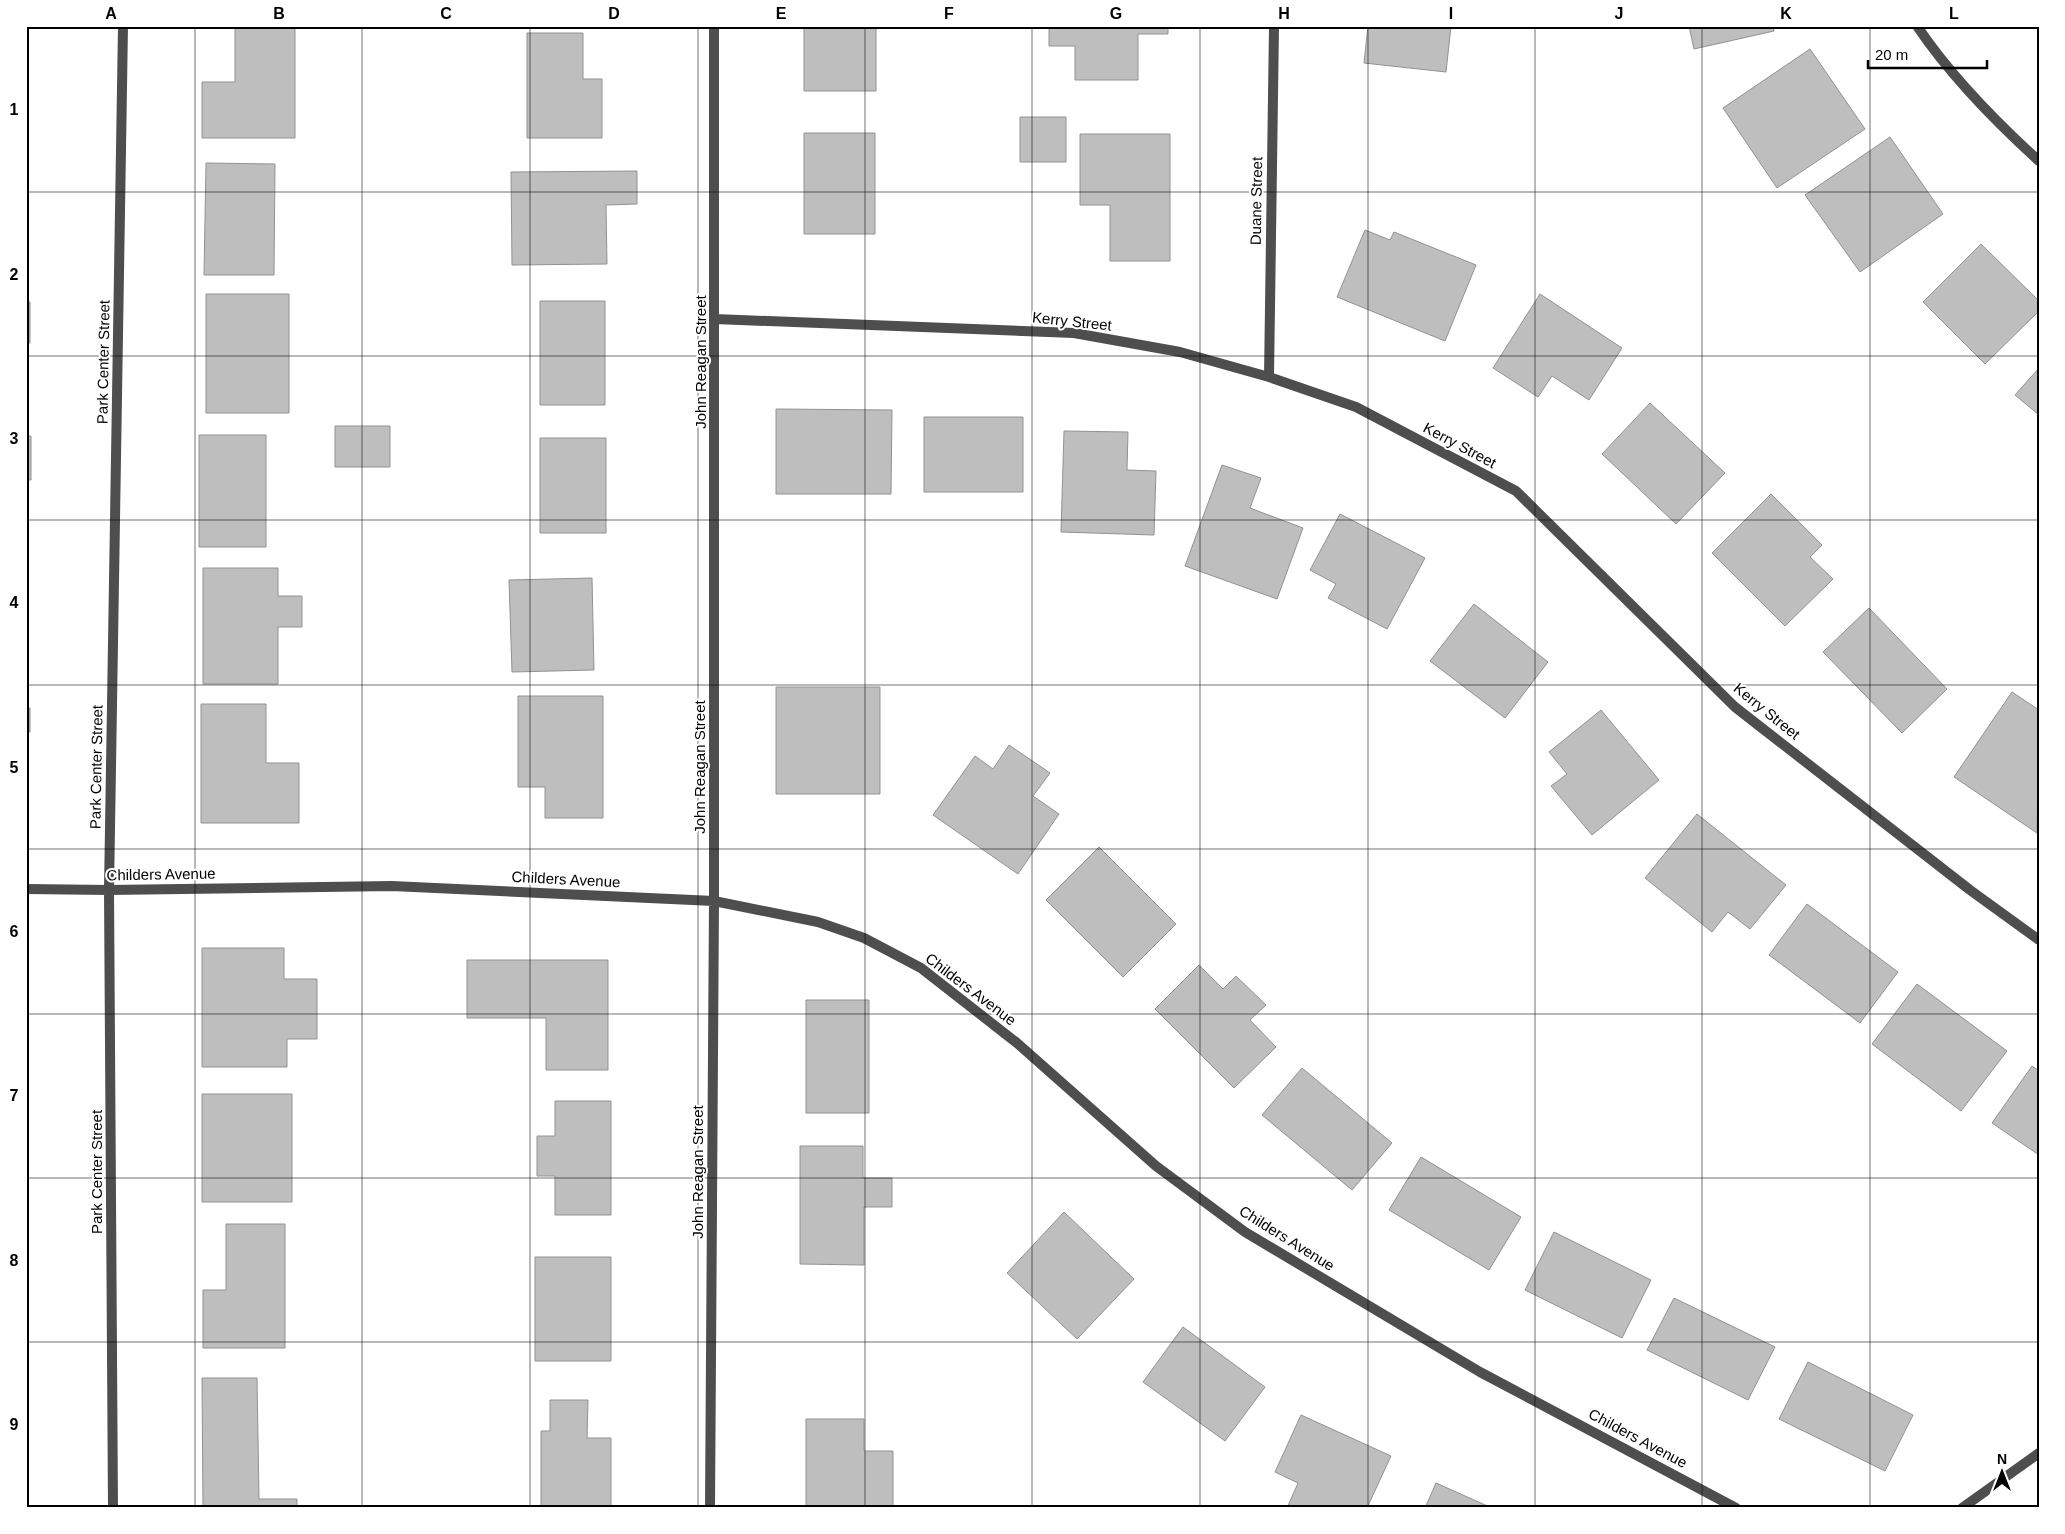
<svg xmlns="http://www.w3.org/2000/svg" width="2065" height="1534" viewBox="0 0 2065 1534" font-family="Helvetica,sans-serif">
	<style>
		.building { fill: #bebebe; stroke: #929292 }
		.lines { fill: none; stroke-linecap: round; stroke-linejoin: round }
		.street { stroke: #4e4e4e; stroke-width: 10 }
		.grid { fill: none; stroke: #000; stroke-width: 1; stroke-opacity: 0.55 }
		.labels { text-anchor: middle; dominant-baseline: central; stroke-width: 4; stroke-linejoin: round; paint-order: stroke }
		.street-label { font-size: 15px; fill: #000; stroke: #fff }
		.neatline { fill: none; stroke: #000; stroke-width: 2 }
		.grid-label { font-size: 16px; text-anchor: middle; font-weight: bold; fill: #000 }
	</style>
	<rect width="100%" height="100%" fill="#fff"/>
	<path class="building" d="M804,26h72v65h-72z
		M1049,26h119v8h-30v46h-63v-34h-26z
		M1368,26h83l-5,46 -82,-9z
		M1689,26h84l1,5 -80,18z
		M235,28h60v110h-93v-56h33z
		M527,33h56v46h19v59h-75z
		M1810,49l55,80 -88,59 -54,-80z
		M1020,117h46v45h-46z
		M804,133h71v101h-71z
		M1080,134h90v127h-60v-56h-30z
		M1890,137l53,77 -83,58 -55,-77z
		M206,163l69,1 -1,111h-70z
		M637,171v33l-31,1 1,59 -95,1 -1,-93z
		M1365,230l25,10 4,-8 82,33 -31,76 -108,-44z
		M1981,244l58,57v10l-54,53 -62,-62z
		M206,294h83v119h-83z
		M1540,294l82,54 -33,52 -37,-24 -14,21 -45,-29z
		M540,301h65v104h-65z
		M26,302h4v41h-4z
		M2039,368v47l-24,-20z
		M1650,403l75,70 -49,51 -74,-70z
		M776,409l116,1 -1,84h-115z
		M924,417h99v75h-99z
		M335,426h55v41h-55z
		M1064,431l64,1 -1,38 29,1 -2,64 -93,-3z
		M199,435h67v112h-67z
		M26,436h5v44h-5z
		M540,438h66v95h-66z
		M1222,465l39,13 -11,30 53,20 -26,71 -92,-33z
		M1771,494l51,51 -12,12 23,22 -48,47 -73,-73z
		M1340,514l85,44 -38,71 -59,-31 8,-14 -26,-14z
		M203,568h75v28h24v31h-24v57h-75z
		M592,578l2,92 -82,2 -3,-92z
		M1474,604l74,58 -43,56 -75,-57z
		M1869,608l78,81 -45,44 -79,-81z
		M776,687h104v107h-104z
		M2012,692l27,18 -2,123 -83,-56z
		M518,696h85v122h-58v-31h-27z
		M201,704h65v59h33v60h-98z
		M26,708h4v24h-4z
		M1601,710l58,70 -67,55 -41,-49 16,-12 -18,-22z
		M1009,745l41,28 -17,23 26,18 -41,60 -85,-59 42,-59 18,13z
		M1697,814l89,71 -36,44 -22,-17 -16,20 -67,-54z
		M1099,847l77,77 -53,53 -77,-77z
		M1807,904l91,68 -38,51 -91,-68z
		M202,948h82v31h33v60h-30v28h-85z
		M467,960h141v110h-62v-52h-79z
		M1199,965l24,24 13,-13 30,29 -16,15 26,27 -42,41 -79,-79z
		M1917,984l90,67 -46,60 -89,-67z
		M806,1000h63v113h-63z
		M2032,1066l7,5v84l-47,-32z
		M1302,1068l90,75 -40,47 -90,-75z
		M202,1094h90v108h-90z
		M555,1101h56v114h-56v-39h-18v-40h18z
		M800,1146h63v32h29v29h-28v58l-64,-1z
		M1421,1157l100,60 -32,53 -100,-60z
		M1064,1212l70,67 -57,60 -70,-66z
		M226,1224h59v124h-82v-58h23z
		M1554,1232l97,48 -29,58 -97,-48z
		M535,1257h76v104h-76z
		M1674,1298l101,49 -27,53 -101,-50z
		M1183,1327l82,60 -40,54 -82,-59z
		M1808,1362l105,53 -28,56 -106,-52z
		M202,1378h55l2,121h38v9h-94z
		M550,1400h38l-1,38h24v68h-70v-75h9z
		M1301,1415l90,41 -24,52h-80l11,-25 -23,-11z
		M806,1419h58v32h29v56l-87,1z
		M1436,1483l56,25h-67z"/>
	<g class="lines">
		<path class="street" d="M1917,26c33,49 79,96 122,135
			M715,319l359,14 106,19 89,25 87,30 160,84 219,216 235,183 69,50
			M1269,377l5,-351
			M26,889l83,1 283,-4 322,15 104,21 46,16 57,30 96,75 139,123 89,66 235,140 256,136
			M113,1508l-4,-618 14,-864
			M710,1508l4,-607v-875
			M1962,1508l77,-55"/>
	</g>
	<path class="grid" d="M195,26v1482M362,26v1482M530,26v1482M698,26v1482M865,26v1482M1032,26v1482M1200,26v1482M1368,26v1482M1535,26v1482M1702,26v1482M1870,26v1482M26,192h2013M26,356h2013M26,520h2013M26,685h2013M26,849h2013M26,1014h2013M26,1178h2013M26,1342h2013"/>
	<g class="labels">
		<g class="street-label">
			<text transform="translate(1256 201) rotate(-89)">Duane Street</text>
			<text transform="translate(1072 321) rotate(6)">Kerry Street</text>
			<text transform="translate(103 362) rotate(-89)">Park Center Street</text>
			<text transform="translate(700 362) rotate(-90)">John Reagan Street</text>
			<text transform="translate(1460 445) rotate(28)">Kerry Street</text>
			<text transform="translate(1767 711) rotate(39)">Kerry Street</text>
			<text transform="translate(96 767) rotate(-89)">Park Center Street</text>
			<text transform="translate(699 767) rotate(-90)">John Reagan Street</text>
			<text transform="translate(161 874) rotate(-1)">Childers Avenue</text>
			<text transform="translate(566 879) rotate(3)">Childers Avenue</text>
			<text transform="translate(971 989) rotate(37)">Childers Avenue</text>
			<text transform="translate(96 1172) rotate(-90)">Park Center Street</text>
			<text transform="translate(697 1172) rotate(-90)">John Reagan Street</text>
			<text transform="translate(1287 1238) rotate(32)">Childers Avenue</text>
			<text transform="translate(1638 1438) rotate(28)">Childers Avenue</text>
		</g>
	</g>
	<rect width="2065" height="1534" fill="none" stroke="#ffffff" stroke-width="55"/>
	<g transform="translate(2002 1472)" stroke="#ffffff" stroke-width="4" paint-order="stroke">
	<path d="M0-4L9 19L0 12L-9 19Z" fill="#000000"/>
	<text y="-8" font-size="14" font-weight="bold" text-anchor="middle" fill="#000000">N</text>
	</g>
	<path d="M1868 60v8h119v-8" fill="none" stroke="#000000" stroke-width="2.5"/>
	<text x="1875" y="60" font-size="15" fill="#000000" stroke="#ffffff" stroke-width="4" paint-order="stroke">20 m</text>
	<rect x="28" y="28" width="2010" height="1478" class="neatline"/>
	<g class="grid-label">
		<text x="111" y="19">A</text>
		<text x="279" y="19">B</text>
		<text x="446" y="19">C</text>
		<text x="614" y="19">D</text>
		<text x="781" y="19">E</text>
		<text x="949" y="19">F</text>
		<text x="1116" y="19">G</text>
		<text x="1284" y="19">H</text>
		<text x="1451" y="19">I</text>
		<text x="1619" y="19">J</text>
		<text x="1786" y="19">K</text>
		<text x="1954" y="19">L</text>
		<text x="14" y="115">1</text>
		<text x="14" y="280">2</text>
		<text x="14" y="444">3</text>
		<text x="14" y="608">4</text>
		<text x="14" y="773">5</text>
		<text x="14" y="937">6</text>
		<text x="14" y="1101">7</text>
		<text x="14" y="1266">8</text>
		<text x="14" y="1430">9</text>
	</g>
</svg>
